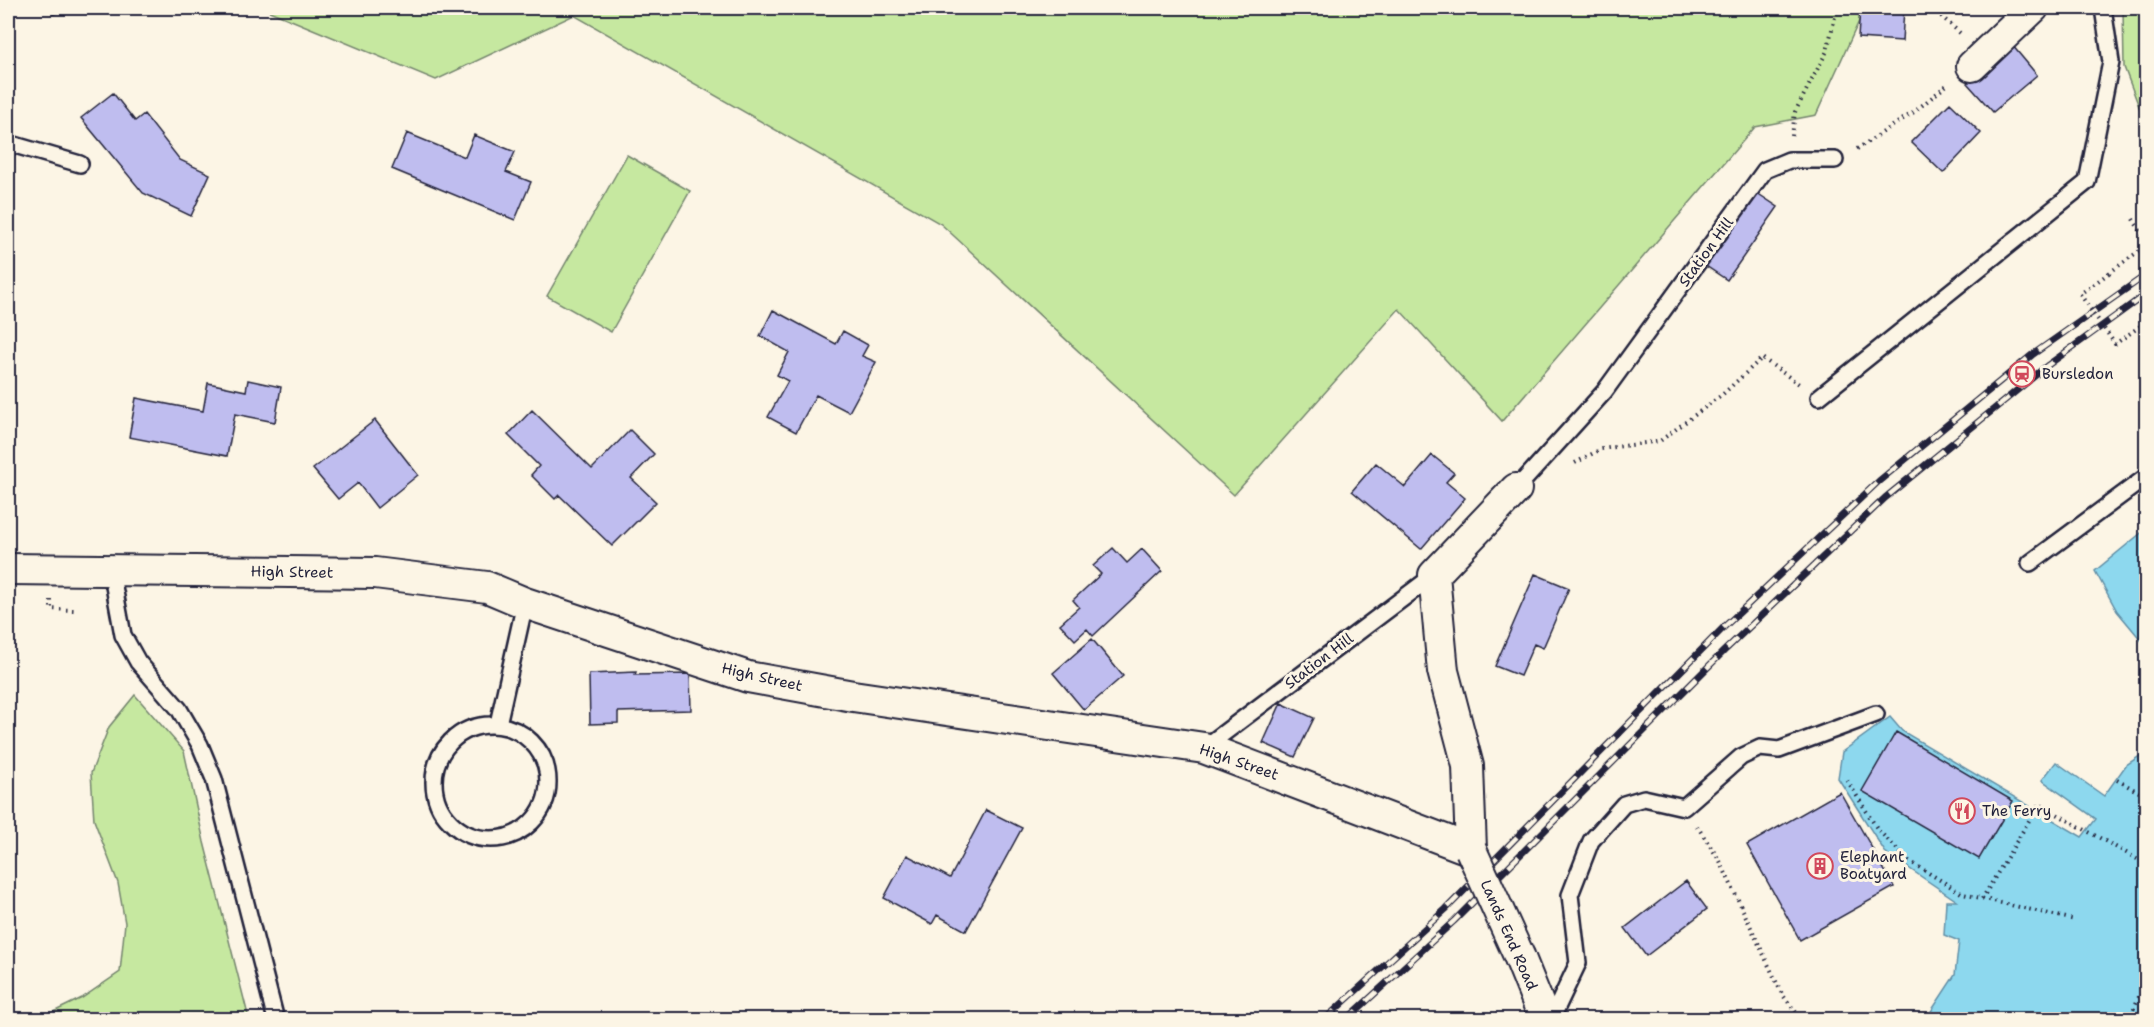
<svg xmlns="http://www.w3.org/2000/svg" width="2154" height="1027" viewBox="0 0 2154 1027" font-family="'Shantell Sans',sans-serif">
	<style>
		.green { fill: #c6e8a0; stroke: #74856e; stroke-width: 1.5 }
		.water { fill: #8dd8ee; stroke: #628fa6; stroke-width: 1.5 }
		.building { fill: #bfbdef; stroke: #22223b; stroke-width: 1.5 }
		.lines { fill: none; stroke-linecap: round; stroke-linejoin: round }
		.service-casing { stroke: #22223b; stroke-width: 20 }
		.minor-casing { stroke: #22223b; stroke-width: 34 }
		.path { stroke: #22223b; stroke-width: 4; stroke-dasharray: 1.5 4.5; stroke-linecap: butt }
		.service { stroke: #fcf5e5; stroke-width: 15 }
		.minor { stroke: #fcf5e5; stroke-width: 30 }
		.rail-casing { stroke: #22223b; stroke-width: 7 }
		.rail { stroke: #fcf5e5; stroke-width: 4.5; stroke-dasharray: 14; stroke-linecap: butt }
		.minor-bridge-casing { stroke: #22223b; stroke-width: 34; stroke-linecap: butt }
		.path-bridge { stroke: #22223b; stroke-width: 4; stroke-dasharray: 1.5 4.5; stroke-linecap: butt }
		.minor-bridge { stroke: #fcf5e5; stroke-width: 30 }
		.labels { text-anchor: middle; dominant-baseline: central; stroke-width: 6; stroke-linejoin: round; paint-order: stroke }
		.street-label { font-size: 15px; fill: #22223b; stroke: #fcf5e5 }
		.poi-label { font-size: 15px; fill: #22223b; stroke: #fcf5e5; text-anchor: start }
	</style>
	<rect width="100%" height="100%" fill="#fcf5e5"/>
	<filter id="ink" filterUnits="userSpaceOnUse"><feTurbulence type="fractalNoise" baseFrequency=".0167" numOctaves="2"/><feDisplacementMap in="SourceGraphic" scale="12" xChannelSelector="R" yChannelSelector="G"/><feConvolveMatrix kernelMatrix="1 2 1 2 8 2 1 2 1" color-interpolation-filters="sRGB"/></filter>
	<g filter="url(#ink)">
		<path class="green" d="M262,8h1603l-49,107 -61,12 -253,294 -103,-112 -165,186 -293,-271 -367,-209 -138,65z
			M2123,8h23v117l-22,-58z
			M627,155l63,36 -79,141 -64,-36z
			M135,695l49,56 20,91 45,177h-210l43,-21 38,-26 5,-49 -7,-40 -24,-63 -3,-47 18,-46z"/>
		<path class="water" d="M2146,529v117l-29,-35 -22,-40z
			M1890,717l12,14 180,106 14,-18 -54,-39 14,-18 48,34 22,-31 20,-13v267h-220l29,-44 4,-34 -15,-6 2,-34h11l-72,-49 -47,-74 4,-26z"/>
		<path class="building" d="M51,8h27l-25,6z
			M1860,8h44l-2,33 -44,-3z
			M2012,45l25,30 -44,37 -26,-29z
			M113,93l22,28 9,-7 36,46 30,14 -19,42 -48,-23 -62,-75z
			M1950,103l31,30 -38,40 -32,-31z
			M407,133l58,24 9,-22 41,17 -9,20 25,10 -16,38 -123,-51z
			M1754,191l24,16 -51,73 -24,-16z
			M773,310l63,34 7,-13 25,14 -6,11 14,6 -27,50 -33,-17 -20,37 -28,-15 20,-36 -11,-6 12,-23 -29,-16z
			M248,380l33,7 -6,35 -40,-8 -8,42 -98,-19 7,-39 67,13 5,-28 38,8z
			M532,410l60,59 38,-39 24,24 -23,24 25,24 -44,44 -53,-51 -4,4 -24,-24 8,-9 -31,-31z
			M375,420l43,55 -41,33 -19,-25 -20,16 -25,-30z
			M1432,455l22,18 -8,9 19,16 -44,51 -69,-58 24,-28 29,24z
			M1113,548l14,15 15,-14 20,22 -69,65 -6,-7 -12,11 -15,-16 19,-17 -6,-7 28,-26 -8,-8z
			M1535,574l34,14 -26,60 -9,-4 -14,32 -25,-10z
			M1092,639l31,37 -39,34 -31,-37z
			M636,672l-1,3 55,-1 1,36 -73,2v11l-28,1 -1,-50z
			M1281,703l33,15 -19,39 -32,-14z
			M1896,732l117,69 -34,58 -117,-68z
			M1840,792l54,95 -94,53 -53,-95z
			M986,810l36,18 -56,103 -29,-16 -5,9 -48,-26 23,-43 43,23z
			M1686,881l21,28 -61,47 -21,-28z"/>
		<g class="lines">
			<g class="service-casing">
				<path id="service" d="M8,143l72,21
					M1819,397l268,-215 24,-120 -8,-54
					M1516,489l88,-97 161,-222 24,-10h46
					M2030,563l116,-86
					M111,570l12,65 15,27 41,47 21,36 14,34 62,241
					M498,724l27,-121
					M434 782a57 57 0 1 1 114 0a57 57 0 1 1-114 0Z
					M1204,748l230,-173
					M1551,1020l27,-57 -8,-68 21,-54 33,-37 20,-6 40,9 57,-50 19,-9 19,2 97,-36"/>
			</g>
			<g class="minor-casing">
				<path id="minor" d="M1972,66l61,-58
					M8,569l367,4 112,14 38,16 223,74 105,19 351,52 267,102 -3,-84 -25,-95 -9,-96 82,-86
					M1520,958l25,62"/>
			</g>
			<path class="path" d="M1932,8l28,25
				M1792,136l3,-24 32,-61 10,-43
				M1857,149l57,-37 34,-28
				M2133,219l13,21
				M2109,273l37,-27
				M1575,463l26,-14 59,-8 63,-47 39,-36 37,26
				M51,600v9l23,1
				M1847,780l31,50 31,31 54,33 112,26
				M2117,780l29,16
				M1697,826l23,35 62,133 20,26
				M1982,899l57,-95 107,60
				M2129,1020l17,-40"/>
			<use href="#service" class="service"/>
			<use href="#minor" class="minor"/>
			<g class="rail-casing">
				<path id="rail" d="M1324,1020l122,-111 278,-282 155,-146 153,-126 114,-80
					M1346,1020l108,-99 270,-270 161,-153 163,-133 98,-71"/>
			</g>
			<use href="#rail" class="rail"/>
			<g class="minor-bridge-casing">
				<path id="minor-bridge" d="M1471,850l49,108"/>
			</g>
			<path class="path-bridge" d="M2109,273l-29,21 35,50 31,-22"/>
			<use href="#minor-bridge" class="minor-bridge"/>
		</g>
	</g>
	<defs>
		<g id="station-ring" transform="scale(1.35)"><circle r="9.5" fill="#fcf5e5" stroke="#d1495b" stroke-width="1.5"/><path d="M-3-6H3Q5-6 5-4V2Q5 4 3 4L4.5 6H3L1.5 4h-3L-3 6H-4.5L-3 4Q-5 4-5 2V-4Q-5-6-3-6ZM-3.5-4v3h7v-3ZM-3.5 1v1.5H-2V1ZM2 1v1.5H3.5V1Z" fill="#d1495b"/></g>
		<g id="restaurant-ring" transform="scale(1.35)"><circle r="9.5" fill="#fcf5e5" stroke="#d1495b" stroke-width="1.5"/><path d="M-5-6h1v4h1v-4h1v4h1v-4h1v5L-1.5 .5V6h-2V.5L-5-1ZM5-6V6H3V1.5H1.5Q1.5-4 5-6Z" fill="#d1495b"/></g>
		<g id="building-ring" transform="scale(1.35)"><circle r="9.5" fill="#fcf5e5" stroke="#d1495b" stroke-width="1.5"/><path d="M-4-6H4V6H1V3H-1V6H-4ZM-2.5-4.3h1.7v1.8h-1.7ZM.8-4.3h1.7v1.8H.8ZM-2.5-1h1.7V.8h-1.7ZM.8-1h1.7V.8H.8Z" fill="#d1495b"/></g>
	</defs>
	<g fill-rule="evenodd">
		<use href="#station-ring" x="2022" y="374"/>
		<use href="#restaurant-ring" x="1962" y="811"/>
		<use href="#building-ring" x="1820" y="866"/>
	</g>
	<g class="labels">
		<g class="street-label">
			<text transform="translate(1706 252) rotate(-54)">Station Hill</text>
			<text transform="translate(292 572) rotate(1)">High Street</text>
			<text transform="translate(1319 661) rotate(-37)">Station Hill</text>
			<text transform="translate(762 677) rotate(13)">High Street</text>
			<text transform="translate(1239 762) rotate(19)">High Street</text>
			<text transform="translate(1509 935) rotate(66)">Lands End Road</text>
		</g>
		<g class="poi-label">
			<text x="2042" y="374">Bursledon</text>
			<text x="1982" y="811">The Ferry</text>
			<text x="1840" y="857">Elephant<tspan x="1840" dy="17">Boatyard</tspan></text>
		</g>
	</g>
	<rect width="2154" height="1027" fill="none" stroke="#fcf5e5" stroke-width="30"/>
	<rect x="15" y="15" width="2124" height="997" fill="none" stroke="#22223b" stroke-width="2" filter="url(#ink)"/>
</svg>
